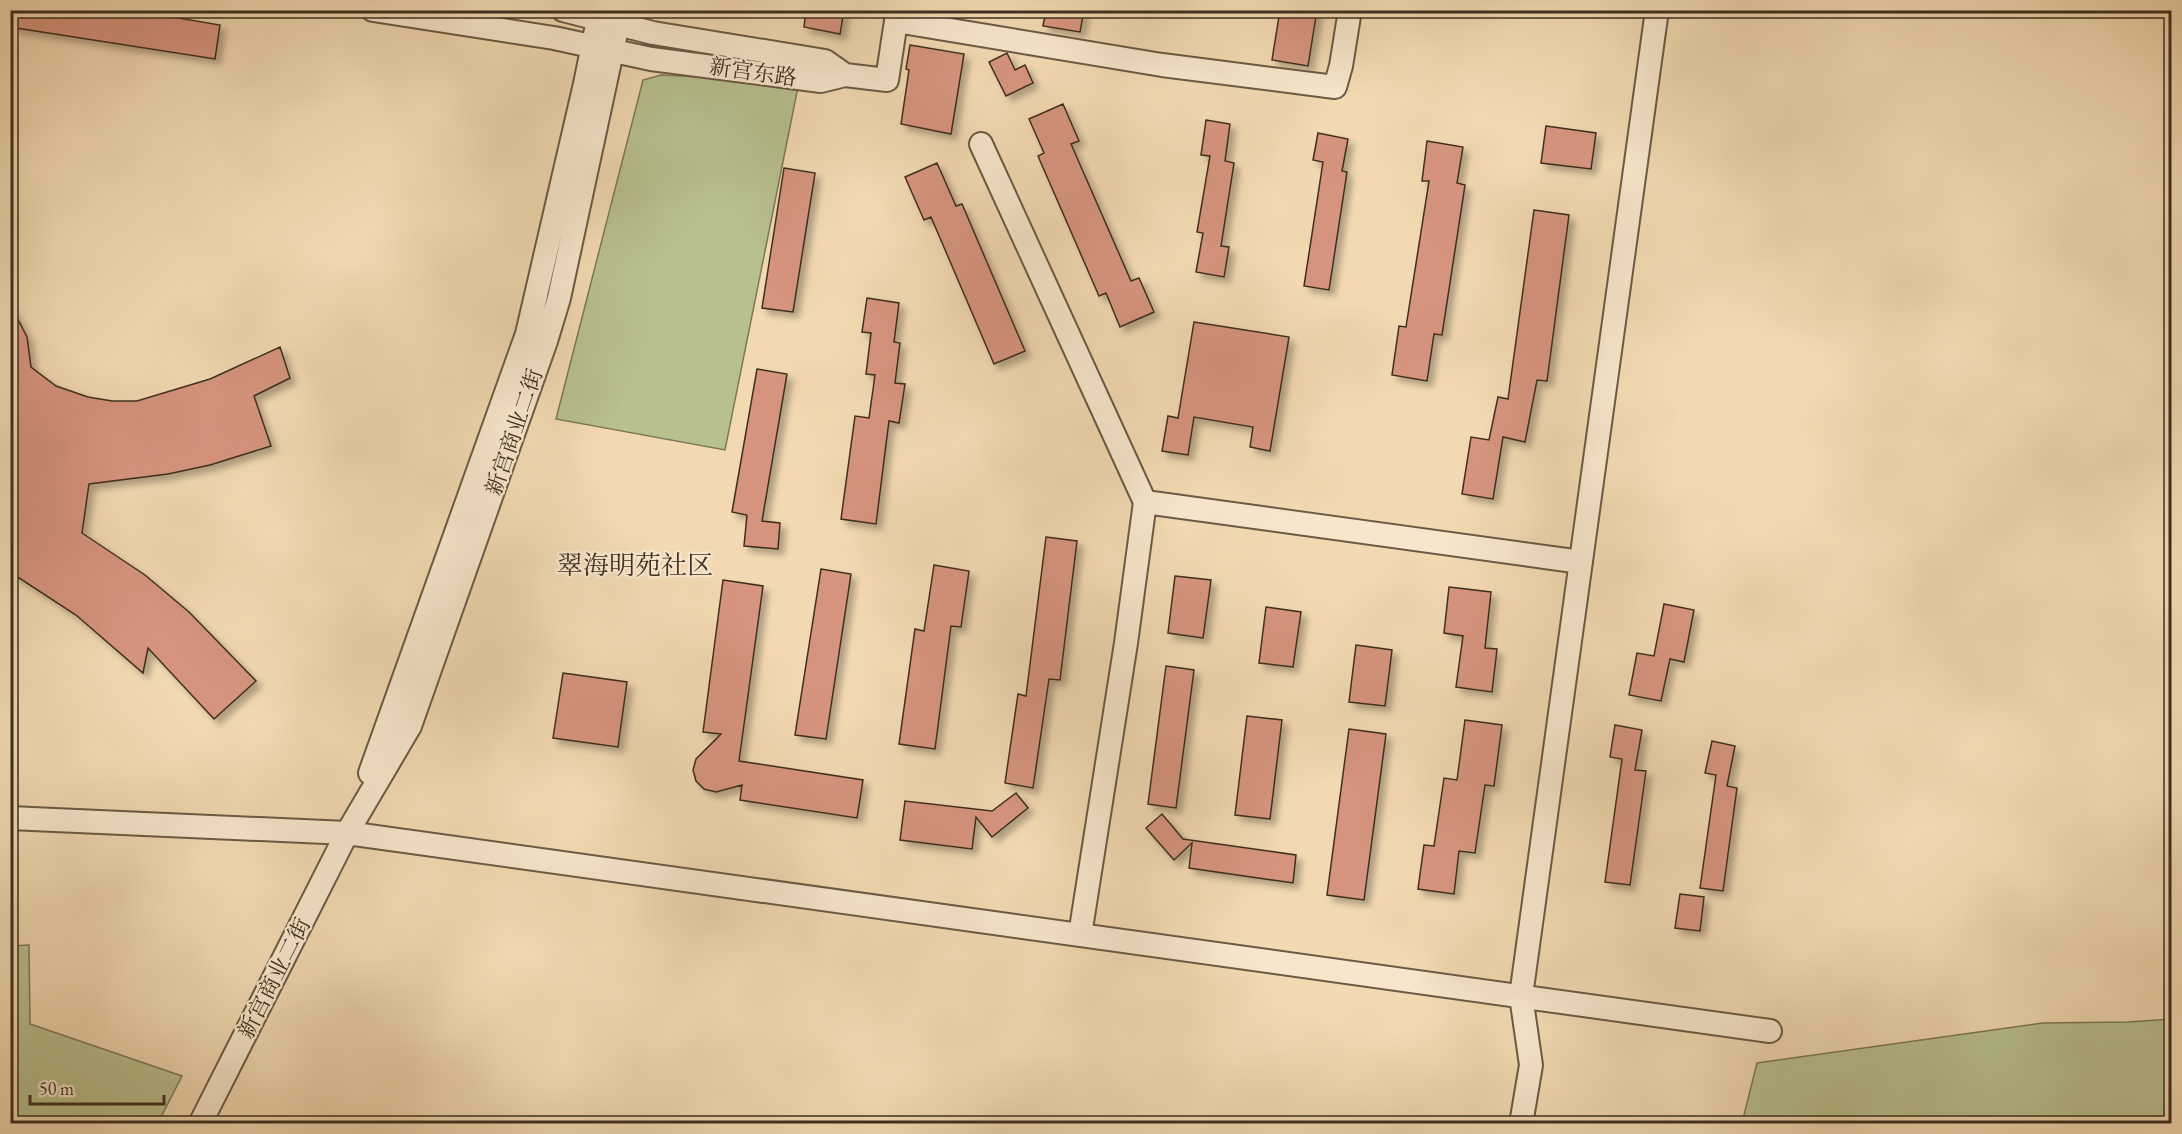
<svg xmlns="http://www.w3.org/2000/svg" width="2182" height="1134" viewBox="0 0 2182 1134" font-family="'EB Garamond','Noto Serif SC',serif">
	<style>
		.green { fill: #b8c08e; stroke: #7b7856; stroke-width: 1.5 }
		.building { fill: #d6947e; stroke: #3e2f1f; stroke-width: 1.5; filter: url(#shadow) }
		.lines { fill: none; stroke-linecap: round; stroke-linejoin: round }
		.minor-casing { stroke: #6b5a44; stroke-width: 26 }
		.minor { stroke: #f7e6cc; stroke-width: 22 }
		.labels { text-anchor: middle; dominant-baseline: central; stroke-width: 4.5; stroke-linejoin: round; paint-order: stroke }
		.street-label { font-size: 22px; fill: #3e2f1f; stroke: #f7e6cc }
		.quarter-label { font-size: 26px; fill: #3e2f1f; stroke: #f7e6cc }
	</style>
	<defs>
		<filter id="shadow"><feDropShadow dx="5.5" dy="5.5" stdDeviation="3" flood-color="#0004"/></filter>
	</defs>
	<rect width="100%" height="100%" fill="#f2d9b1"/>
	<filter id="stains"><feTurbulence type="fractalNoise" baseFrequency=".00333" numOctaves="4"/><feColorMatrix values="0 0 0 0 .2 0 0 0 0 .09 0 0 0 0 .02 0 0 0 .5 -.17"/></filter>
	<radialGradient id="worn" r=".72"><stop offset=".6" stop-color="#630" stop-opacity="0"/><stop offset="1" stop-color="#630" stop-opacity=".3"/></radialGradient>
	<path class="green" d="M661,75l138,7 -74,368 -169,-31 87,-339z
		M29,945l1,79 152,52 -24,47h-147v-177z
		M2171,1019v104h-429l15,-60 286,-40 85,-1z"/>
	<path class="building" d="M10,10h122l88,15 -5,34 -205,-32z
		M806,10h38l-4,24 -36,-7z
		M1046,10h38l-4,22 -37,-6z
		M1280,10h37l-9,56 -36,-6z
		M910,45l54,9 -13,80 -50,-10 8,-54 -3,-1z
		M1007,53l8,17 10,-5 8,18 -27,13 -17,-34z
		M1063,104l16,37 -8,3 60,137 8,-3 15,34 -34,15 -14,-34 -7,3 -61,-140 6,-3 -15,-34z
		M1206,120l24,4 -5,37 9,2 -13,83 8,1 -5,30 -28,-5 7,-39 -6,-1 13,-76 -9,-1z
		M1546,126l50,7 -5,36 -50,-6z
		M1318,133l30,6 -6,32 5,1 -18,118 -25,-4 19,-124 -10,-2z
		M1427,141l36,6 -6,36 8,2 -23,150 -8,-1 -7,47 -35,-6 7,-49 7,1 23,-146h-7z
		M937,163l19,43 6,-2 63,147 -31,13 -63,-147 -7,3 -19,-43z
		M784,168l31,5 -22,139 -31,-4z
		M1534,210l35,5 -22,166 -10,-1 -12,62 -22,-5 -10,62 -31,-5 9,-57 18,3 9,-43 10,2z
		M867,298l32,5 -5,39 6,1 -5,40 10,1 -6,39 -10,-2 -13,103 -35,-5 14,-103 14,2 6,-43 -9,-1 5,-41 -9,-1z
		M10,304l17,33 4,30 25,19 32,11 24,4h25l73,-22 70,-32 10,31 -36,18 17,50 -61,19 -42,9 -79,10 -7,49 63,42 44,37 67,69 -42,38 -66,-71 -5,25 -67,-58 -66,-43z
		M1194,322l95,15 -19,114 -20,-4 3,-20 -59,-10 -6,38 -26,-4 6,-35 10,2z
		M757,369l30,5 -25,147 18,2 -2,26 -34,-3 3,-31 -15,-3z
		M1046,537l31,4 -17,139 -11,-1 -16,109 -28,-5 13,-89 8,2z
		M934,565l35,6 -8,56 -10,-1 -16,123 -36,-5 16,-115 9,2z
		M821,569l30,5 -25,165 -31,-4z
		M1175,576l36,4 -8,58 -35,-5z
		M723,580l40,6 -24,175 124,19 -6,38 -117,-18 2,-15 -26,7 -12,-3 -8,-8 -3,-11 3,-11 25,-25 -18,-2z
		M1449,587l42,5 -6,56 12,1 -5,43 -36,-5 7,-51 -19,-3z
		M1664,604l30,6 -10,52 -14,-3 -9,42 -32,-6 8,-42 17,3z
		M1266,607l35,5 -8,55 -34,-4z
		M1356,645l36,5 -7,56 -36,-4z
		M1166,666l28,4 -18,138 -28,-4z
		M563,673l64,9 -9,65 -65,-9z
		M1247,716l35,4 -12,99 -35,-4z
		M1465,720l37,5 -8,61 -9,-1 -10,68 -16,-2 -5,43 -36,-5 6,-44 10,1 10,-68 13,2z
		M1615,725l27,5 -7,40 11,1 -16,114 -25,-3 17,-123 -12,-2z
		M1349,729l37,5 -22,166 -37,-5z
		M1712,741l23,5 -8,40 10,2 -14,103 -23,-3 16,-113 -11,-2z
		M1016,793l12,15 -36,29 -16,-20 -4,32 -72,-9 5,-39 87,10z
		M1162,814l21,25 113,16 -3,28 -104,-15 3,-25 -18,17 -28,-32z
		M1680,894l24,3 -4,34 -25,-3z"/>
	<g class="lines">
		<g class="minor-casing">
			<path id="minor" d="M373,10l181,28 97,21 170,22 24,-6 42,5 9,-59 266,44 173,22 6,-21 9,-56
				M563,10l90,23 172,28 20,14
				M981,144l164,358 436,60
				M370,773l157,-439 58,-250 15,-74
				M10,818l337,15 1423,198
				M1080,935l46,-292 19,-141
				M200,1124l147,-291 63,-107 136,-385 13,-43 62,-288
				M1521,1124l10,-59 -10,-69 136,-986"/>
		</g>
		<use href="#minor" class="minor"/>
	</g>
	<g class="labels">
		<g class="street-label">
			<text transform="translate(753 72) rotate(8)">新宫东路</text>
			<text transform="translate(514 432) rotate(-71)">新宫商业二街</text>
			<text transform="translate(274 978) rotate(-63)">新宫商业二街</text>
		</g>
		<g class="quarter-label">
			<text x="635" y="565">翠海明苑社区</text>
		</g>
	</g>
	<rect width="2182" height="1134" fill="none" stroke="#f2d9b1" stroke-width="36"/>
	<rect x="12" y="12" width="2158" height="1110" fill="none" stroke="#3e2f1f" stroke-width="3"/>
	<rect x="18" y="18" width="2146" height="1098" fill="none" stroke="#3e2f1f" stroke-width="1.5"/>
	<path d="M30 1095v9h134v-9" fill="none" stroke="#3e2f1f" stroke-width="3"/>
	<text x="39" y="1095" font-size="18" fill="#3e2f1f" stroke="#f7e6cc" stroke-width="4.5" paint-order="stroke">50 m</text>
	<rect width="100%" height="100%" filter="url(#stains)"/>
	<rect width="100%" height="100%" fill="url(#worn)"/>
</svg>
